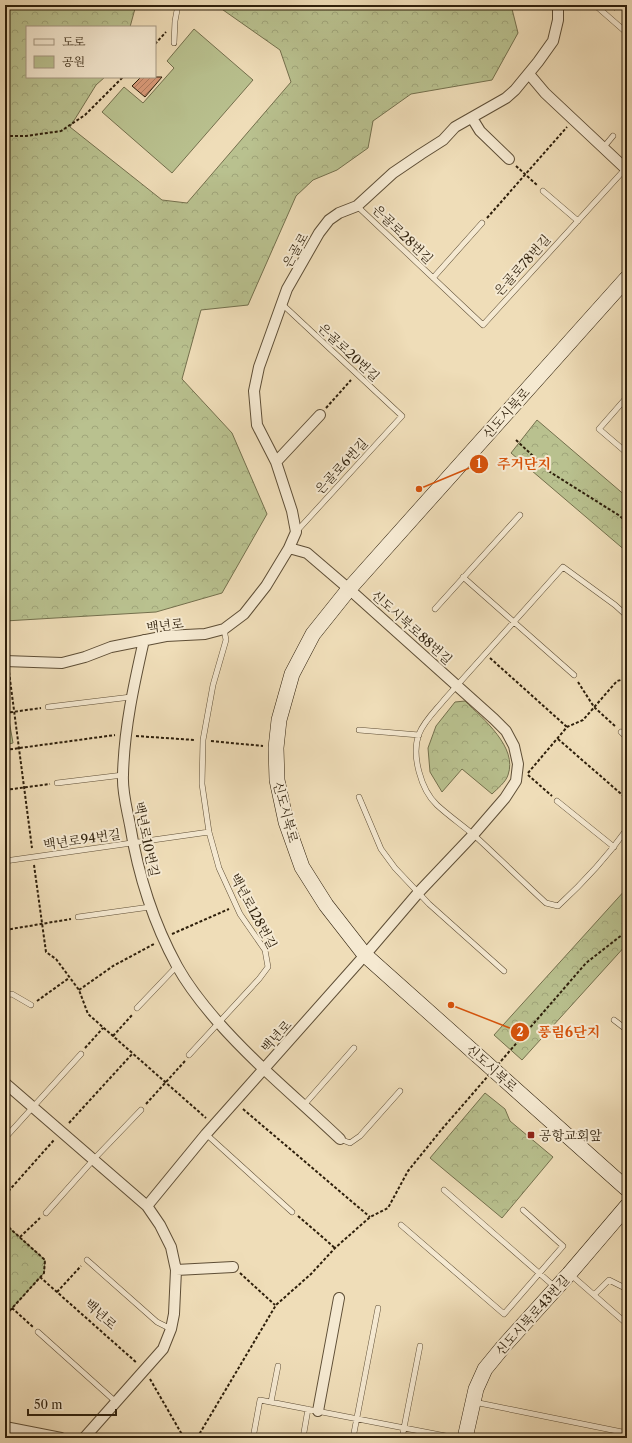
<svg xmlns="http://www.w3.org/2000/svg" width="632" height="1443" viewBox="0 0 632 1443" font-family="'Libre Caslon Text','Noto Serif KR',serif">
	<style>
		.green { fill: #b9c18f; stroke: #74704d }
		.forest { fill: url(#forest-crowns); stroke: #74704d }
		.building { fill: url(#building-hatch); stroke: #2e1f0b }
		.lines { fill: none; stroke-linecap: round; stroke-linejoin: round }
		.lane-casing { stroke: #5e4e36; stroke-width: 6 }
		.street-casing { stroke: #5e4e36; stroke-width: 12 }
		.secondary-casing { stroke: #2e1f0b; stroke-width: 16 }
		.path { stroke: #2e1f0b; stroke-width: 2; stroke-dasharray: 3 2; stroke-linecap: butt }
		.lane { stroke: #f5e9d1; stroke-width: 5 }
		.street { stroke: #f5e9d1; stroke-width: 10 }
		.secondary { stroke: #f5e9d1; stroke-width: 15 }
		.path-bridge { stroke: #2e1f0b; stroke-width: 2; stroke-dasharray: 3 2; stroke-linecap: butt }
		.poi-dot { fill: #8f2418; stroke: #f5e9d1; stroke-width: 1.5 }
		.labels { text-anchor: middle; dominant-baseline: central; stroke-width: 4; stroke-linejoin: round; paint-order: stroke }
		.street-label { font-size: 13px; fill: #2e1f0b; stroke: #f5e9d1 }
		.poi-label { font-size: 13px; fill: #2e1f0b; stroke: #f5e9d1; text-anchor: start }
		.leader { fill: none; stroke: #d5530c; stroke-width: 1.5 }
		.callout-dot { fill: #d5530c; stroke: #f5e9d1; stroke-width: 1.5 }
		.mark-label { font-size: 12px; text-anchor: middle; font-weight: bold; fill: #fff }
		.callout-label { font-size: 14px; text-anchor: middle; font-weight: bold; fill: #d5530c; stroke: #f5e9d1; stroke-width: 4; stroke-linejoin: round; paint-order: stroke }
	</style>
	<defs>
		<pattern id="forest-crowns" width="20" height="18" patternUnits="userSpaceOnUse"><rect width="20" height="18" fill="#b9c18f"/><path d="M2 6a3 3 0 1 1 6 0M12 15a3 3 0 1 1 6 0" fill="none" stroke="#9fa57a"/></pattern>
		<pattern id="building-hatch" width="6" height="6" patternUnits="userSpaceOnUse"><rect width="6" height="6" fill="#d99a79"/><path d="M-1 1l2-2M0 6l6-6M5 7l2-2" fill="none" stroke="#b07d61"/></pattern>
	</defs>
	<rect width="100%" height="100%" fill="#efddb8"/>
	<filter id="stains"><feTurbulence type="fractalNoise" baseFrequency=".005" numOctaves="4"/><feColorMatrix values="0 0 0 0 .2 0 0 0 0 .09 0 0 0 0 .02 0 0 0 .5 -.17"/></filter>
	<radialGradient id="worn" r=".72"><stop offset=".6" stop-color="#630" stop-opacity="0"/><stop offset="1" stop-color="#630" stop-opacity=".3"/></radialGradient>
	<path class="green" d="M194,29l59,51 -81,93 -70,-61 22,-25 19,16 31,-35 -7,-7z"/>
	<path class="forest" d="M5,5h131l-6,22h-103v50h78l-9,8 -26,42 92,73 25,3 104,-121 -11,-32 -64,-45h295l7,28 -26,47 -81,14 -38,27 -5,27 -31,22 -24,10 -17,16 -48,109 -47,5 -19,69 50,54 35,81 -45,79 -66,19 -151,9z
		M537,420l90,77v55l-116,-99z
		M465,701c18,18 53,46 43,74 -2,7 -11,14 -16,19l-30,-25 -20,23 -12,-20 -2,-24 8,-22 19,-24z
		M5,720h4l4,23 -8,2z
		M627,888v56l-105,116 -28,-25z
		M485,1093l20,16 5,12 43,36 -51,61 -72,-60z
		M5,1224l40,36 -1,13 -39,43z"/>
	<path class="building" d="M141,77h21l-17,20 -13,-11z"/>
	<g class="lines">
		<g class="lane-casing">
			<path id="lane" d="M595,5l32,28
				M174,43l1,-22 3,-16
				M603,148l10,-12
				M543,191l35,30
				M357,206l126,119 143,-157
				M433,278l49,-55
				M282,304l120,112 -106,116
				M627,397l-28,32 28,24
				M463,577l111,98
				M435,609l85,-94
				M627,616l-12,-11 -52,-38 -119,133c-8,10 -20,21 -25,34 -8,21 2,56 18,71 12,11 25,20 38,31 24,22 47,45 71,67l12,3c26,-24 49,-49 69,-77
				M48,707l83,-10
				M359,730l60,5
				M621,732l6,6
				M57,783l66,-8
				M359,797l22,52 14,19 34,36 75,67
				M557,801l57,46
				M5,861l204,-29
				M78,917l72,-10
				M5,995l7,-1 19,11
				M137,1008l40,-42
				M614,1020l13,10
				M189,1055l70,-76 9,-12 -3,-17 -25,-36 -21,-46 -10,-36 -7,-48 1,-44 10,-55 13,-45 -2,-11
				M304,1105l50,-57
				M206,1134l86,78
				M5,1138l76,-84
				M340,1139l10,4 10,-7 40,-45
				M444,1190l111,97
				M46,1213l48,-54 47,-49
				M401,1225l103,89 59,-68 -40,-36
				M87,1260l70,62 14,7
				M570,1274l57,50
				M594,1295l15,-15 18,9
				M38,1332l78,70
				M271,1402l7,-36
				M474,1402l153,31
				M253,1438l7,-38 196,38
				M303,1438l5,-29
				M353,1438l25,-130
				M402,1438l18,-92"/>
		</g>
		<g class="street-casing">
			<path id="street" d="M529,74l16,19 82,77
				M472,118l8,13 29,28
				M276,462l44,-47
				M144,640c-10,44 -20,89 -21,135 -1,17 4,34 7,50 8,49 23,97 47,141 10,18 27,40 41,56 37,42 81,78 122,117
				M5,661l57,2 23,-6 26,-10 55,-11 39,-2 19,-5 20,-15 22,-28 23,-38
				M5,1083l142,123
				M176,1270l57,-3
				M318,1411l21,-113
				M5,1427l56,11
				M84,1438l79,-89 8,-20 3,-15 2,-44 -5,-23 -11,-22 -13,-19 59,-72 159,-179 53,-62 55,-58 32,-37 11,-17 2,-17 -4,-18 -8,-15 -12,-12 -145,-130 -42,-36 -18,-5 7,-16 -4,-21 -16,-49 -19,-37 -3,-34 5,-24 28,-78 32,-56 10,-13 10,-7 18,-7 36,-33 28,-19 22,-14 12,-13 51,-29 9,-8 23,-28 15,-21 5,-21v-15"/>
		</g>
		<g class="secondary-casing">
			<path id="secondary" d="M627,278l-278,311 -36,45 -21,40 -13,46 -3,28 1,32 9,42 16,45 24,38 39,50 262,234
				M465,1438l11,-49 9,-20 18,-22 66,-73 58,-68"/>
		</g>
		<path class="path" d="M614,10l4,-5
			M155,44l11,-12
			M5,136h21l35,-5 24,-16 38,-38
			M516,166l22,20
			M487,218l80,-91
			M326,408l25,-28
			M516,440l34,32 70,44 7,7
			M490,658l77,69
			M9,672l23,176
			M625,679l2,-13
			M578,682l16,25 22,20
			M5,713l36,-5
			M136,736l59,4
			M558,739l69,60
			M211,741l52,5
			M5,750l110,-15
			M528,773l39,-46 16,-7 34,-39 8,-2 2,1
			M528,775l24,21
			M5,790l45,-6
			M34,865l12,87 10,7 23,31 9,24 118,104
			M5,930l66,-11
			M172,934l57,-25
			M567,985l19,-22 41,-32
			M79,990l34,-24 41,-22
			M37,1001l32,-23
			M113,1036l20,-22
			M85,1048l18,-20
			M146,1104l39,-43
			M243,1109l127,108
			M69,1123l64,-70
			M5,1195l49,-55
			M298,1216l37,32
			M5,1224l40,36 -1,13 -39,43
			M20,1237l20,-19
			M240,1273l35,32
			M40,1277l97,86
			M57,1292l24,-26
			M12,1308l21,19
			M150,1379l34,59
			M197,1438l79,-133 35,-31 24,-26 35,-31 18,-9 20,-37 34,-42"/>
		<use href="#lane" class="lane"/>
		<use href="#street" class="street"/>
		<use href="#secondary" class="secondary"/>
		<path class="path-bridge" d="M442,1129l125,-144"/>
	</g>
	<rect class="poi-dot" x="527" y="1131" width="8" height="8" rx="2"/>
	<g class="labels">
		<g class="street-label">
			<text transform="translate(403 234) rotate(44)">은골로28번길</text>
			<text transform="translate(295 250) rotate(-60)">은골로</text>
			<text transform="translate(522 265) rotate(-48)">은골로78번길</text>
			<text transform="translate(349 352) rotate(43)">은골로20번길</text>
			<text transform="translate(506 413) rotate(-48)">신도시북로</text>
			<text transform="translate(341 466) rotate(-47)">은골로6번길</text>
			<text transform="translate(165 625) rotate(-7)">백년로</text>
			<text transform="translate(412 627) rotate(42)">신도시북로88번길</text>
			<text transform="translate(286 812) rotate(75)">신도시북로</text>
			<text transform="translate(82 839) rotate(-8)">백년로94번길</text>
			<text transform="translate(147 839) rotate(78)">백년로10번길</text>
			<text transform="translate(254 911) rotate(62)">백년로128번길</text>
			<text transform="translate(276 1036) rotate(-48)">백년로</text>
			<text transform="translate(492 1068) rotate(42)">신도시북로</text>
			<text transform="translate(101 1314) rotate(42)">백년로</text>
			<text transform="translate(532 1315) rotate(-48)">신도시북로43번길</text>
		</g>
		<g class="poi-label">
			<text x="539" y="1135">공항교회앞</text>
		</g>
	</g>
	<path class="leader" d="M419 489L479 464M451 1005L520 1032"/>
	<g class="callout-dot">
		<circle cx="419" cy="489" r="4"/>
		<circle cx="451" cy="1005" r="4"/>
		<circle cx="479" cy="464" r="10"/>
		<circle cx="520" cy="1032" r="10"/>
	</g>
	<g class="mark-label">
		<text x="479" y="468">1</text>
		<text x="520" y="1036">2</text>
	</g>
	<g class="callout-label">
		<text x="524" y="469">주거단지</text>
		<text x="569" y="1037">풍림6단지</text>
	</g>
	<rect width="632" height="1443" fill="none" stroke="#efddb8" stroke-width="20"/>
	<rect x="6" y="6" width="620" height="1431" fill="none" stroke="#2e1f0b" stroke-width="2"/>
	<rect x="10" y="10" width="612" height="1423" fill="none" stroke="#2e1f0b"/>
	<rect x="26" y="26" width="130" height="52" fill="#f5e9d1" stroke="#a59882"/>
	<rect x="34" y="39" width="20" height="6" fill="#f5e9d1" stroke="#a59882"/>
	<text x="62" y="46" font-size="12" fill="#2e1f0b">도로</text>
	<rect x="34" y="56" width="20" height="12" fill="#b9c18f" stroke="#a59882"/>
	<text x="62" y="66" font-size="12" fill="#2e1f0b">공원</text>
	<path d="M28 1409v6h88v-6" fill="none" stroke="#2e1f0b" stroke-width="2"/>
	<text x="34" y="1409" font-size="12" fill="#2e1f0b" stroke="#f5e9d1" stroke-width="3" paint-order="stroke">50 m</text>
	<rect width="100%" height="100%" filter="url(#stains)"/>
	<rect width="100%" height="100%" fill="url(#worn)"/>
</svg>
